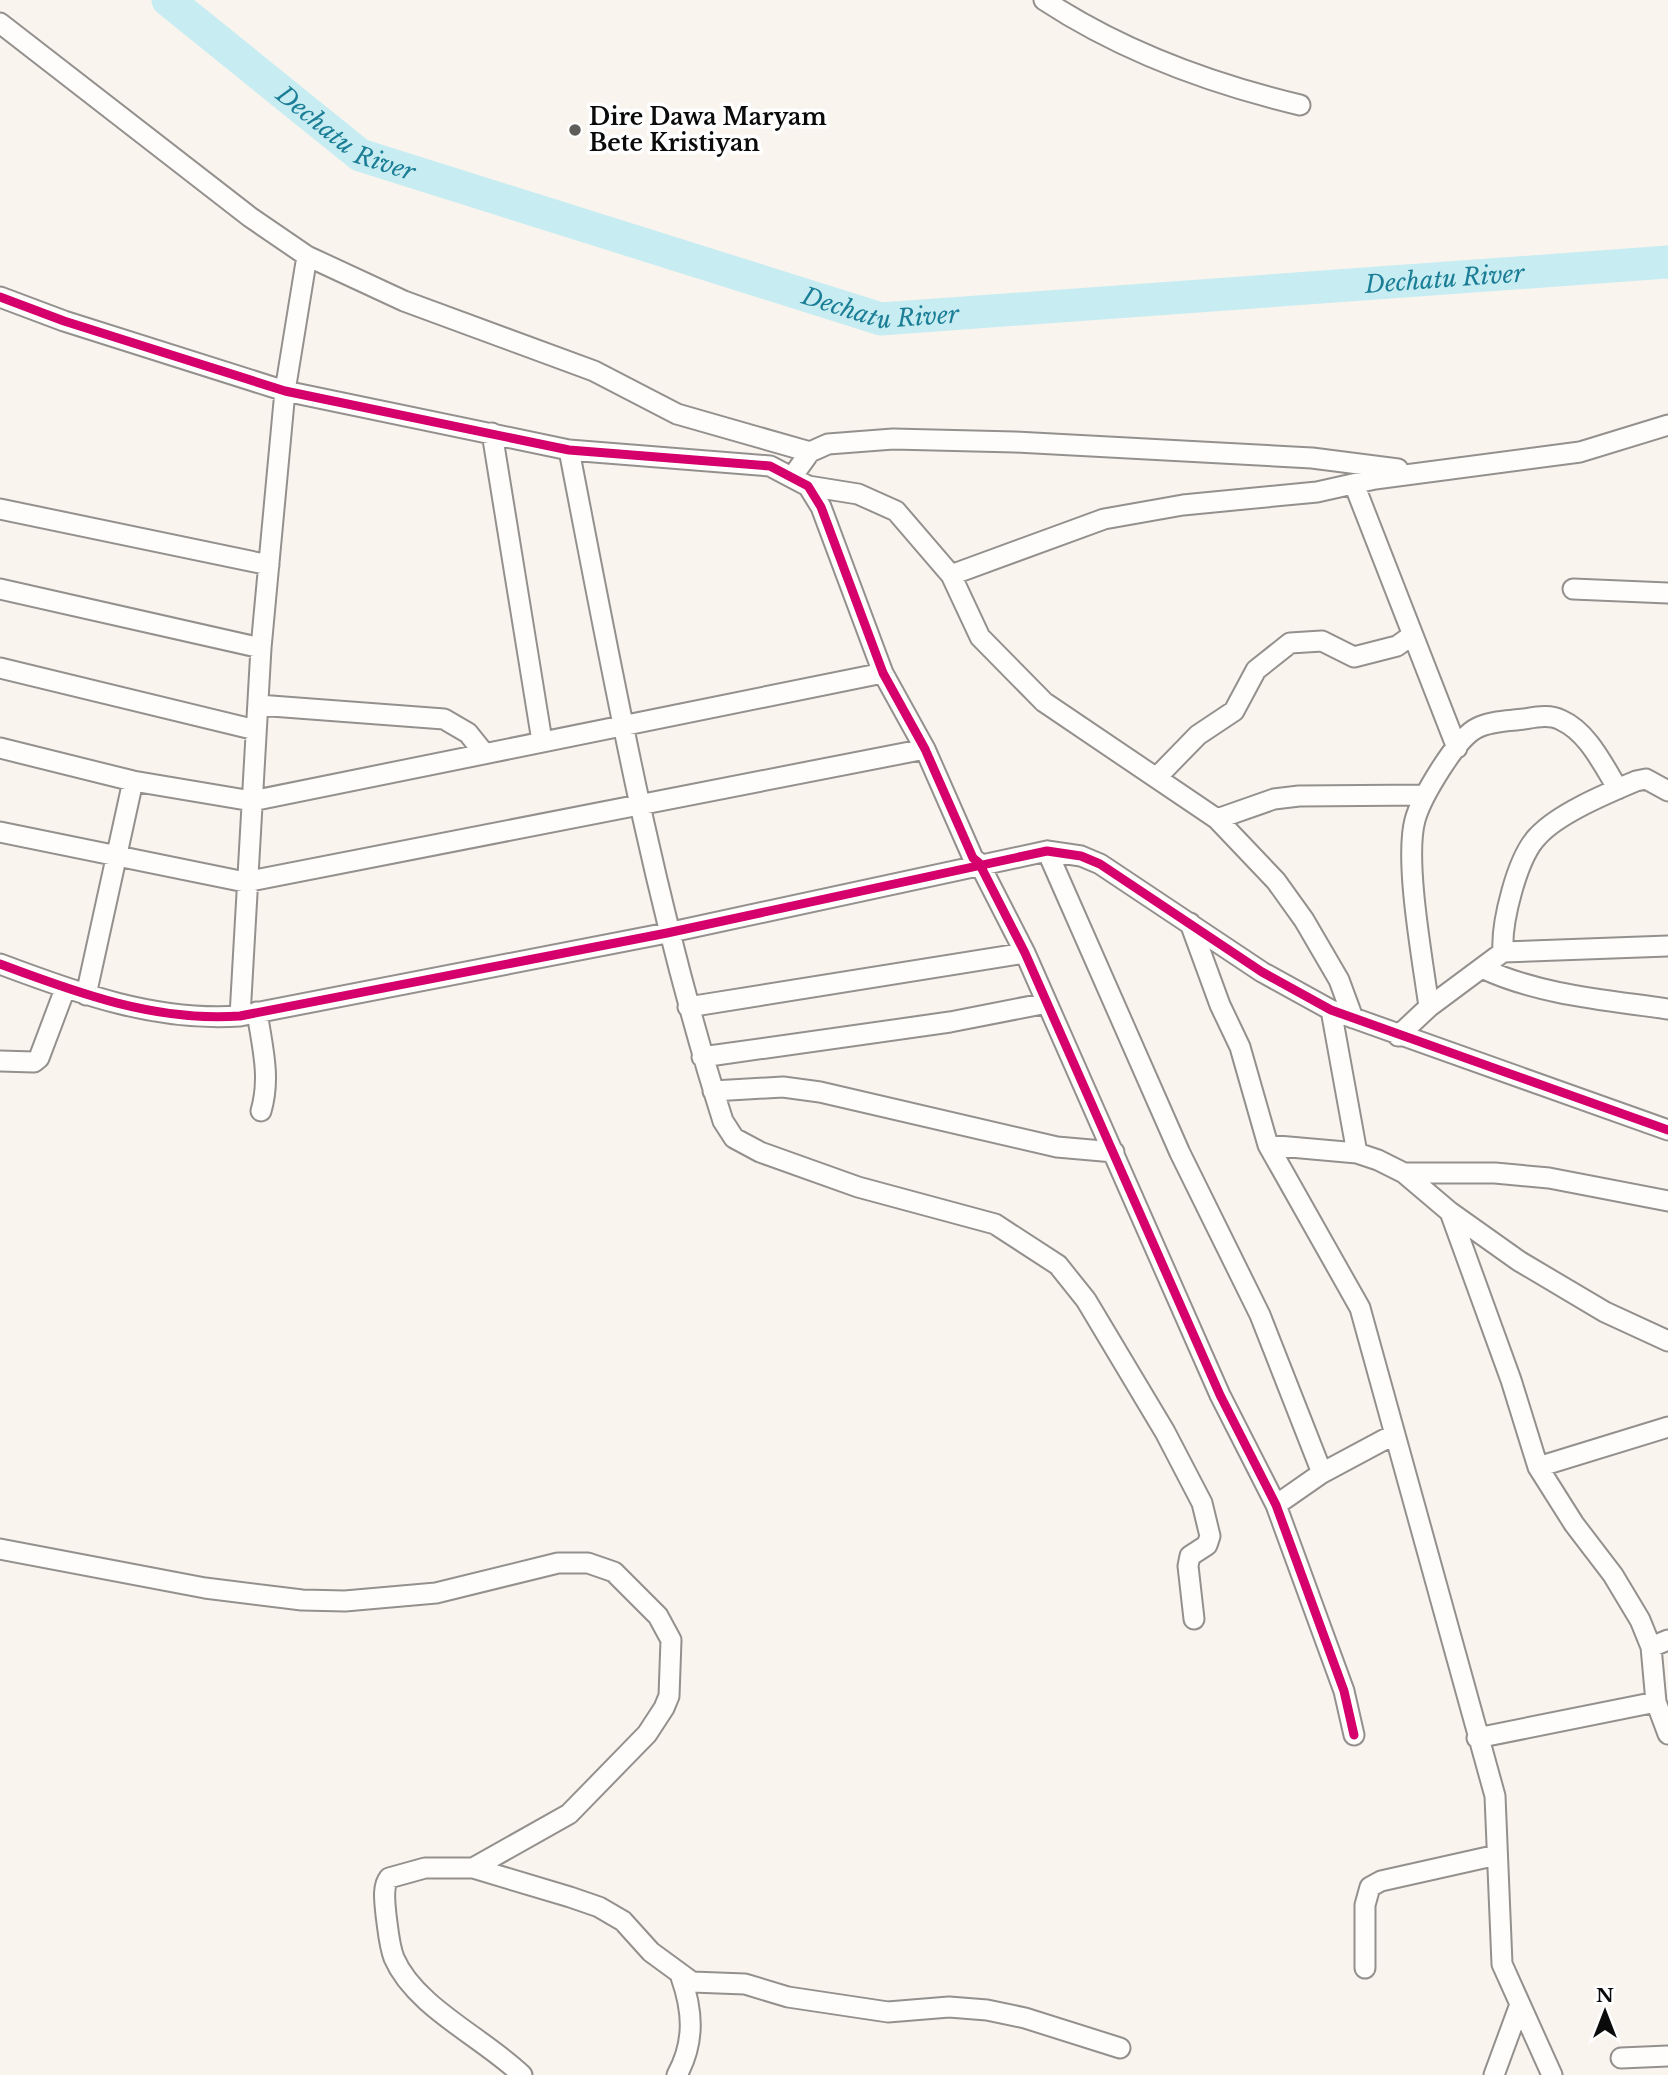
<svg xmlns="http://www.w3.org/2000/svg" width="1668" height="2075" viewBox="0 0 1668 2075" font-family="'Libre Baskerville',serif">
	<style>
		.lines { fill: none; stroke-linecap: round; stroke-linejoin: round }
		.river { stroke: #c7edf2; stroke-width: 33 }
		.minor-casing { stroke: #93908d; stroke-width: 23 }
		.minor { stroke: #fefdfc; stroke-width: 19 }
		.cycleway-casing { stroke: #fff; stroke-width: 13 }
		.cycleway { stroke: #d6006c; stroke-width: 9 }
		.poi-dot { fill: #5f5d5a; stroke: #fff; stroke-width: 2.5 }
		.labels { text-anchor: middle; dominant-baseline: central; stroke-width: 7; stroke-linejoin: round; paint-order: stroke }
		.poi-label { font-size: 23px; font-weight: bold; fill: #0b0b0b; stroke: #fff; text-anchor: start }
		.water-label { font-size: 24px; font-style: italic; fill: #1b7e96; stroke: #fff }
	</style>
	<rect width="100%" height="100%" fill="#faf4ee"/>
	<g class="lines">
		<path class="river" id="s1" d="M168,0l192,155 521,164 787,-57"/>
		<g class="minor-casing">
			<path id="minor" d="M1044,0c76,50 168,84 256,105
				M0,23l250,194 57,39 97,45 190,70 83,43 133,38
				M0,297l64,24 221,70 284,59 201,16 38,20 13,21 62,166 42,76 48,109 6,5 46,90 195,442 56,110 68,186 10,44
				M492,433l50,308
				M569,450c44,226 84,451 154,671l11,17 26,14 98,35 137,37 63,41 28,35 79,132 37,71 8,33 -3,9 -17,11 -2,10 6,53
				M792,477l18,-25 18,-8 65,-5 122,3 297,16 86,11
				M1354,484l103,264
				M808,486l50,8 38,17 55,64 29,62 64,65 173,117 59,62 28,39 35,60 14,38
				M0,509l269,56
				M951,575l153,-56 79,-14 134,-13 58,-13 205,-27 88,-27
				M0,589l261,59
				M1573,589l95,4
				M0,668l256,62
				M258,705l186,14 24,14 16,20
				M0,748l133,33 119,20 631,-128
				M1158,776l40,-41 36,-24 22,-41 34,-27 32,-2 32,16 43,-11 14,-10
				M1217,819l57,-20 25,-3 125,-1
				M0,832l245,50 680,-133
				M1047,851l133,302 80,162 62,158
				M1190,923l30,82 20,42 28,98 92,163 135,488 7,168 50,111
				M1503,952c-2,-29 14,-95 35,-116 21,-23 70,-43 98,-55l10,-2 22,12
				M0,964c77,29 156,58 240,52l427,-83 380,-82 34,5 19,8 162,108 69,38 337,120
				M1484,969c56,26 123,31 184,40
				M86,995l47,-214
				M688,1007l337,-54
				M1429,1007c-6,-45 -25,-146 -14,-187 6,-22 41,-82 62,-92 13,-7 33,-7 47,-9 12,-2 26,-5 37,1 27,12 42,45 57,69
				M1331,1010l26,143
				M257,1012c5,34 14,65 4,99
				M240,1016l21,-368 24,-257 22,-135
				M1398,1036l31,-29 74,-55 165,-6
				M702,1057l248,-35 97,-19
				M0,1061l34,1 5,-4 26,-69
				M713,1091l70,-4 37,5 237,55 57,5
				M1268,1145l89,8 21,7 26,13 46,39 69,49 86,51 63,29
				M1404,1173h91l54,5 119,23
				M1450,1212l61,168 27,87 36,57 39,51 27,45 11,27 5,55 12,32
				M1538,1467l130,-40
				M1276,1505l46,-32 71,-38
				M0,1549l205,39 97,12 43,1 91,-8 122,-30h30l26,9 44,44 13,24 -2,56 -5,12 -17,26 -78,80 -96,54
				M1651,1647l17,-7
				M1477,1738l179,-36
				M1365,1968v-63l5,-18 11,-6 116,-26
				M1621,2058l47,-2
				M522,2075c-38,-37 -107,-68 -128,-117 -5,-13 -6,-29 -8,-43 -1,-12 -4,-28 3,-37l36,-10h48l97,29 29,10 24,14 28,31 41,30 53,2 43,13 100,15 61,-5 38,3 38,8 95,30
				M677,2075c18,-33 16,-64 4,-98
				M1494,2075l25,-68"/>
		</g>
		<use href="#minor" class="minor"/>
		<g class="cycleway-casing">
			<path id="cycleway" d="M0,297l64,24 221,70 284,59 201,16 38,20 13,21 62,166 42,76 48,109 6,5 46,90 195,442 56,110 68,186 10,44
				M0,964c77,29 156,58 240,52l427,-83 380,-82 34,5 19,8 162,108 69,38 337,120"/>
		</g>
		<use href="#cycleway" class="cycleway"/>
	</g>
	<circle class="poi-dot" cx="575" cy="130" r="7"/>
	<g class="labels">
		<g class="poi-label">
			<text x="589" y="117">Dire Dawa Maryam<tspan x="589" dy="26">Bete Kristiyan</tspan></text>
		</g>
		<g class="water-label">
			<text stroke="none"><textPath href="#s1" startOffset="224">Dechatu River</textPath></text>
			<text stroke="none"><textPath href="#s1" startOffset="1358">Dechatu River</textPath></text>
			<text stroke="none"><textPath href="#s1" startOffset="791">Dechatu River</textPath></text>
		</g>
	</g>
	<g transform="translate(1605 2012)" stroke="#ffffff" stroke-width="5" paint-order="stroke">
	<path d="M0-5L12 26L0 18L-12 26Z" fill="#0b0b0b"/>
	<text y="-10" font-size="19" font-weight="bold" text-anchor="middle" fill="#0b0b0b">N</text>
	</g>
</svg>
